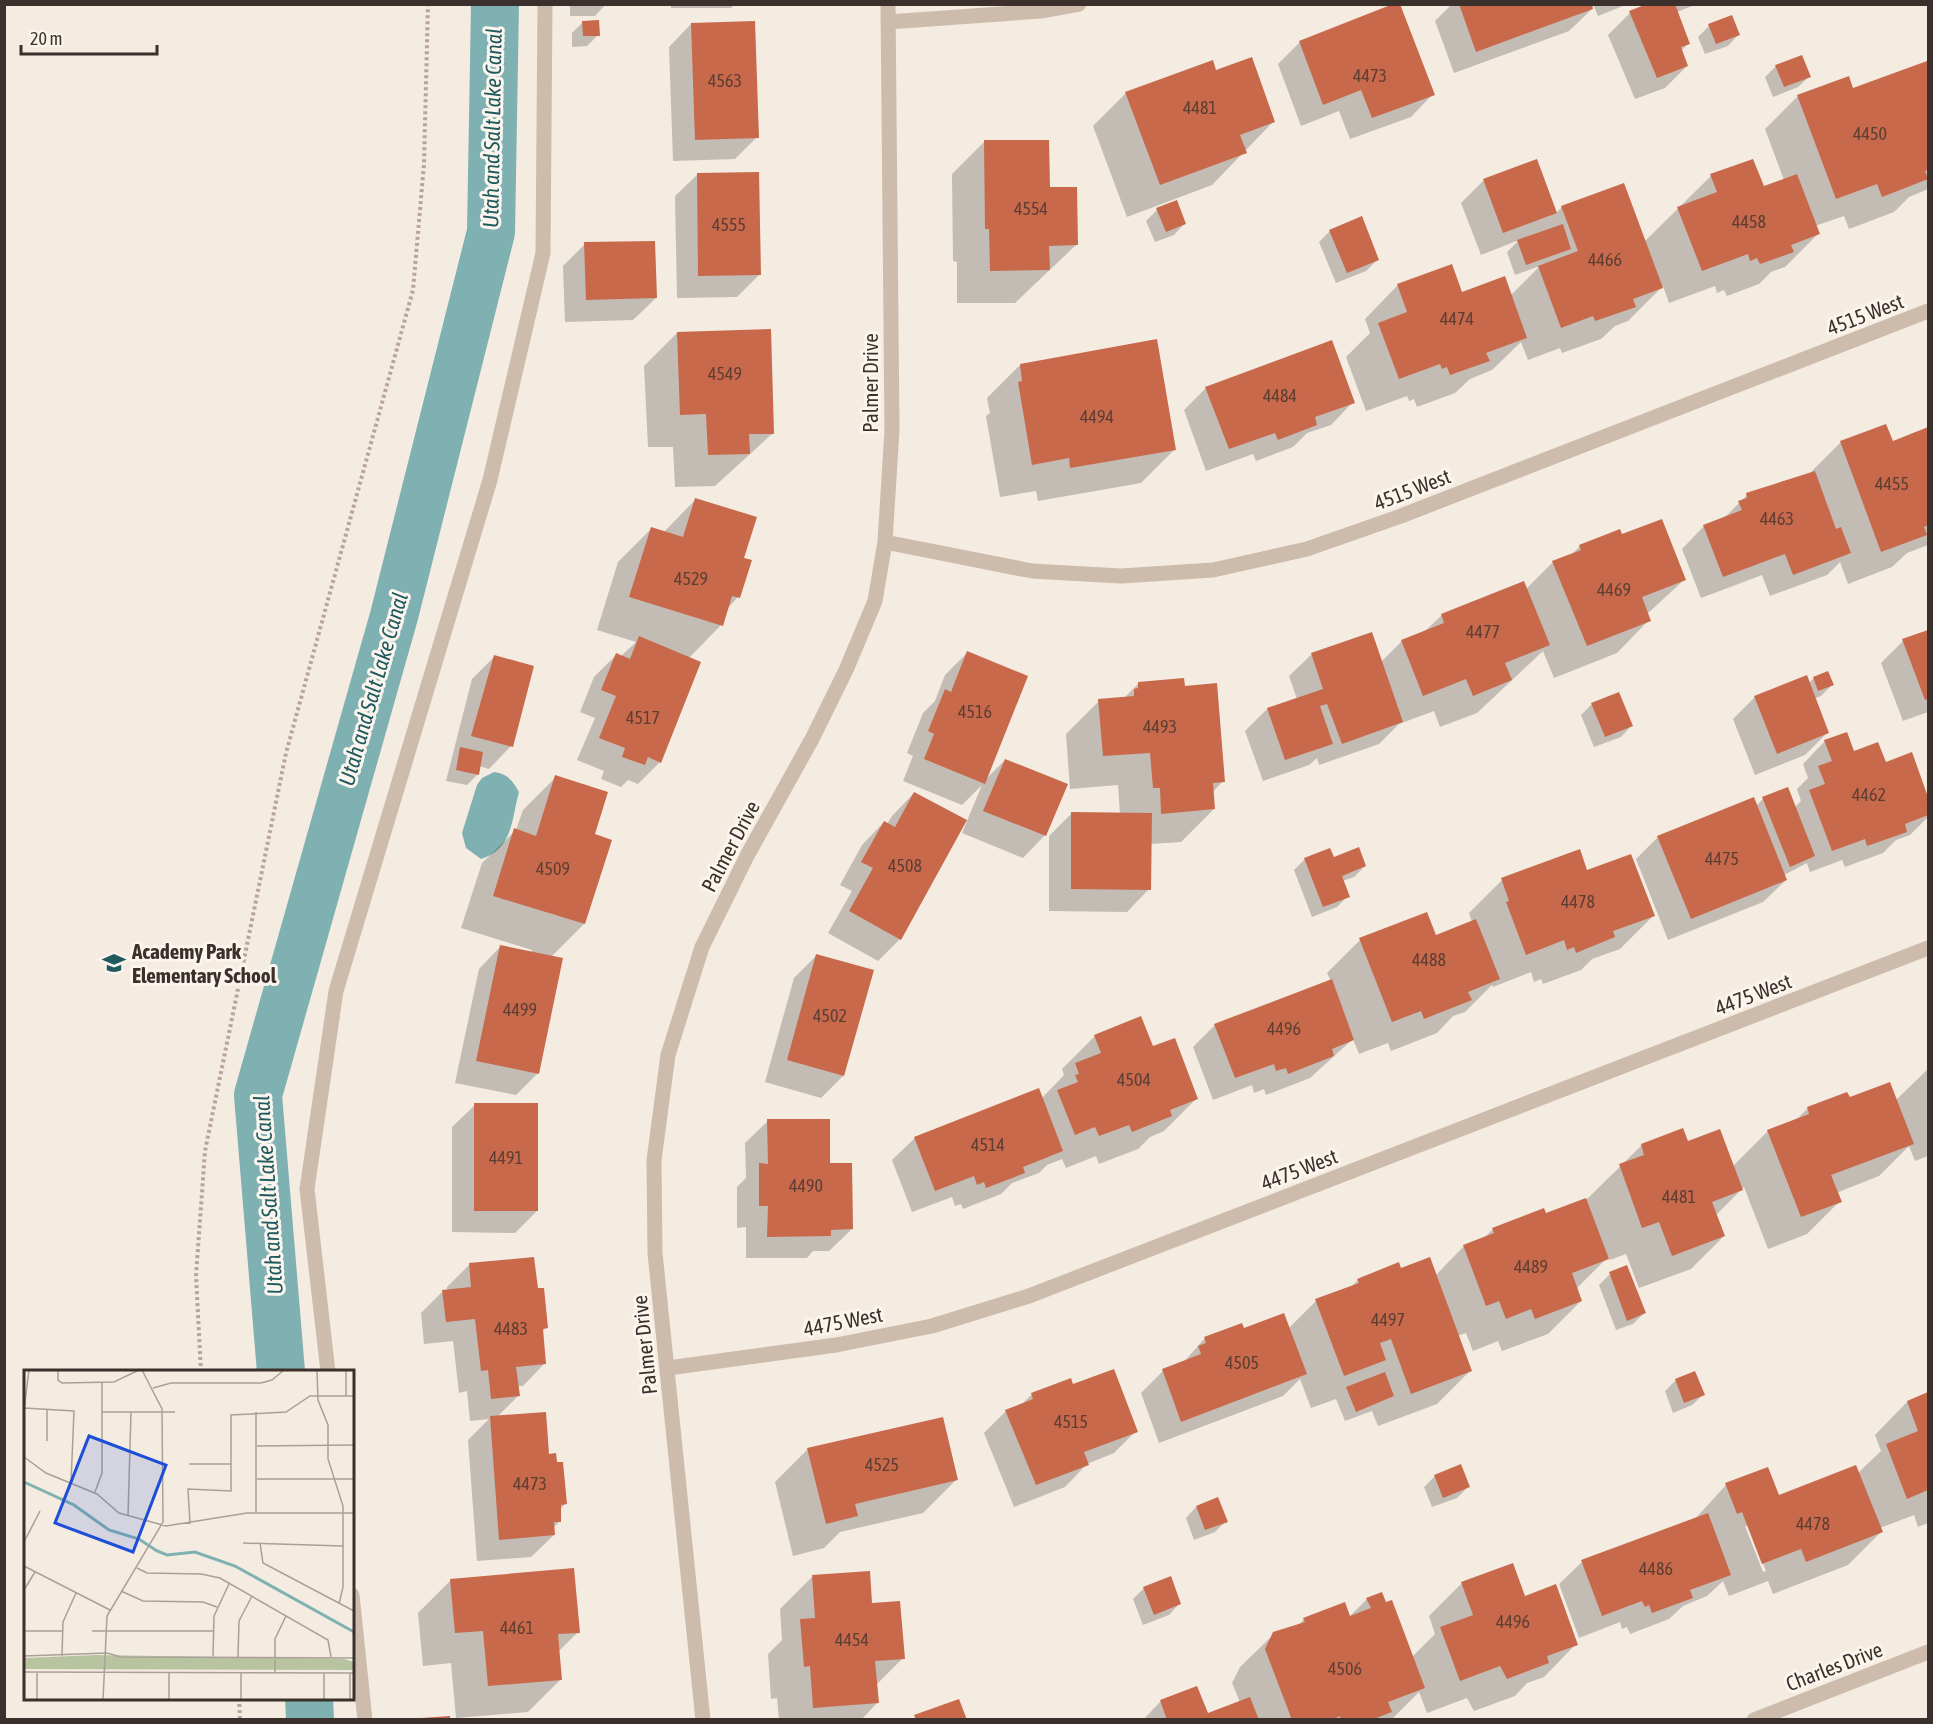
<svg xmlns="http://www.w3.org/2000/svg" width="1933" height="1724" viewBox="0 0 1933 1724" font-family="'Asap Condensed',sans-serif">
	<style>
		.water { fill: #7fb0b2 }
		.shadow { fill: #0003; fill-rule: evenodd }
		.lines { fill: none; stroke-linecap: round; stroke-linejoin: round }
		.canal { stroke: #7fb0b2; stroke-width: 48 }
		.building { fill: #c8694b }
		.path { stroke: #b9a596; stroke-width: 4; stroke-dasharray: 3 3; stroke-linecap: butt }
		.lane { stroke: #cdbbac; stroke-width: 15 }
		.street { stroke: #cdbbac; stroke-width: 15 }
		.labels { text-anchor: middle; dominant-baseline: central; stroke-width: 6; stroke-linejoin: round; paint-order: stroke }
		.number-label { font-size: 18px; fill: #5e3e33 }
		.street-label { font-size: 21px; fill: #3b302b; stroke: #fbf5ee }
		.poi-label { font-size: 21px; font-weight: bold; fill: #3b302b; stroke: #fbf5ee; text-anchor: start }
		.water-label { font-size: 22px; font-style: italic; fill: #1f5a5e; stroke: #fbf5ee }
		.inset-river { fill: none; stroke: #7fb0b2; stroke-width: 3 }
		.inset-road { fill: none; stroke: #aaa098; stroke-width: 1.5 }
		.view { fill: #1d4ed8; fill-opacity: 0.15; stroke: #1d4ed8; stroke-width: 3 }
		.inset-edge { fill: none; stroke: #3b302b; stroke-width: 3 }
	</style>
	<rect width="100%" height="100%" fill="#f4ebe1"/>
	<path class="water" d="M494,772c14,2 19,9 25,20 -8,29 -6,57 -38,67l-15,-11 -4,-15 15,-48 5,-7z"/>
	<path class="shadow" d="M570,4h36l-11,12h-25z
		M671,4h63l-3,4h-60z
		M1452,4h138l2,5 -23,22 -115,42 -19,-52z
		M1593,4h35l-30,12z
		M1641,4h56l-20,8 12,31 -8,8 6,15 -22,22 -30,11 -27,-64 22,-22 12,-5z
		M583,22l15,13 -11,11 -15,1v-14z
		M691,24l66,113 -22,22 -62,2 -4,-114z
		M1709,26l29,9 -10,11 -23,8 -7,-17z
		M1300,42l133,52 -22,23 -61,22 -11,-28 -38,15 -23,-62z
		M1926,63l2,7v119l-19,8 -15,15 -45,17 -5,-13 -29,10 3,8 -33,33 -14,5 -12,12 -32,12 -3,-6 -7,3 -2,-7 -46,17 -6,-17 -35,35 -13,5 -14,13 -39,14 -2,-5 -32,12 -7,-18 -29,28 -22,9 -15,14 -38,14 -3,-8 -5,2 -2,-5 -41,15 -20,-54 24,-24 -5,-14 32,-33 54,-20 10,28 49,2 30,-30 -25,9 -8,-23 12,-12 -38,15 -20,-52 22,-22 53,-20 20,52 6,-6 82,35 67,-66 52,12 21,-8 -19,-51 33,-33 55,-6z
		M1776,66l33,11 -11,10 -25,10 -8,-20z
		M1216,72l58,49 -62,64 -85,32 -34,-91 33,-33z
		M985,141l64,48 27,56 -61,58h-58v-41l-4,-1 -1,-87z
		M698,174l61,101 -22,22 -60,1 -2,-102z
		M1157,210l27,14 -10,11 -19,7 -9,-21z
		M1330,231l47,29 -11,11 -30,12 -17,-41z
		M585,244l71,54 -23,22 -68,2 -2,-56z
		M677,333l95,101 -57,52 -40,1 -2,-40h-25l-4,-81z
		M1020,365l154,85 -33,33 -103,18 -2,-10 -36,6 -14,-81 4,-3 -3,-15z
		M1206,388l147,14 -22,23 -24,8 -14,14 -37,14 -3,-7 -47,17 -22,-61z
		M1928,429v116l-21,8 -15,14 -44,17 -8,-22 -13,13 -57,21 -8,-21 -61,23 -19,-49 22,-23 18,-6 25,-25 61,-20 33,-33 51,1z
		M696,499l46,60 -4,38 -11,12 -6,16 -32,33 -29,104 -22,22 -10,-4 -7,7 -20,-8 3,-8 -27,-11 18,-42 -15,-6 14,-35 22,-22 4,2 16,-15 -39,-12 21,-68 33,-33 12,4z
		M1621,536l63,44 -37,34 2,6 -32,33 -63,25 -11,-27 -66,62 -37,14 -6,-16 -35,13 -20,20 -60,21 -2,-7 -8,7 -46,16 -18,-50 22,-22 30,-10 -8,-23 23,-22 69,8 21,-21 22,-9 18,-17 84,-26 27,-27 18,-7 9,-9z
		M1928,631v81l-25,9 -22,-58 22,-22z
		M967,653l18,127 20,-20 40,75 -22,23 -61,-25 20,-48 -20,20 -59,-24 10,-25 -6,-3 16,-40 12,-12 10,-26z
		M494,657l17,89 -22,23 -10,-3 -1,8 -11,11 -21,-4 26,-102z
		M1814,678l18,7 -11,11 -7,3 13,34 -22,22 -50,20 -22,-56 22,-22 53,-13z
		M1138,684l85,97 -11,12 2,16 -33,33 -31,2 -1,45 -22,23 -78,-1v-75l23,-23 48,1 -2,-29 -48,4 -4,-55 33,-33 24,-2z
		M1592,704l39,22 -10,11 -27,10 -13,-32z
		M1825,741l60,23 26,-10 17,47v16l-18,18 -14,5 -13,13 -38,14 -3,-7 -32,12 -3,-9 -23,12 2,5 -23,22 -95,38 -32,-81 22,-22 98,-31 7,-7 31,9 7,-7 -4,-12 11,-11 -5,-14z
		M556,777l37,58 -9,89 -33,33 -13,116 -22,22 -61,-12 24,-114 22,-23 30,7 1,-3 -71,-22 21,-65 34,-33 7,-20z
		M914,793l-14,146 -22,22 -50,-28 24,-42 -12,-6 22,-40 22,-23 3,2 5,-8z
		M1305,859h28l32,7 -11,11 -12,4 6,15 -11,11 -25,10 -18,-47z
		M1586,872l67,44 -33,33 -28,10 -11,11 -38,14 -2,-5 -7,3 -3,-10 -38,15 -1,-2 -27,27 -12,4 -16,17 -46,18 -3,-8 -29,11 -6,-15 -43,39 -44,17 -2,-6 -10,4 -2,-8 -39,15 -20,-53 22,-22 116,-44 -4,-8 33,-33 75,-3 37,-15 -3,-9 33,-33z
		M816,956l27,120 -22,22 -56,-16 29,-104z
		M1095,1036l57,12 45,50 -33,33 -14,6 -12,12 -39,15 -3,-8 -30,12 -4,-9 -15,6 -8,8 -27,10 -11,11 -38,15 -2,-5 -6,2 -3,-9 -40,15 -20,-52 23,-22 127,-40 22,-23 -2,-6z
		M1928,1069v87l-13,5 -6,-15 -30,30 -43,17 4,8 -33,33 -39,15 -24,-62 -28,28 8,21 -33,33 -52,19 -13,-34 -16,6 -2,-3 -32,32 5,12 -33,33 -46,17 -4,-10 -25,10 -7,-18 -9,3 13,35 -33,33 -59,22 -6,-15 -27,10 -9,-22 -25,9 -11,-29 -17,17 -124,47 -18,-50 22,-22 20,-8 21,-24 37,-14 2,5 46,-2 27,-27 33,-12 9,-9 42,-10 35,6 29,-30 19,-7 10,-10 52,-14 42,-16 55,-54 45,-2 46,23 35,-35 28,-11 12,-12 41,-9 47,1z
		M475,1105l62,106 -22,22 -63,-1v-105z
		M768,1121l61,44 23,64 -23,22h-16l-6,7h-61v-31l-9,1v-41l9,-9 -1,-35z
		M469,1265l67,25 10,37 -4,5 3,31 -22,23h-6l1,10 -21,21 51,39 17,48 -6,6 1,11 -7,7 1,7 -23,22 -54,4 -9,-121 21,-21 -19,2 -3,-30 -8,2 -6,-52 -29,3 -3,-31 22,-22h4v-4z
		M1610,1274l34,39 -11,11 -17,6 -17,-45z
		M1676,1380l27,15 -11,10 -19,8 -8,-22z
		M1072,1386l64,45 -22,22 -27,11 -22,23 -51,20 -30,-74 22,-22 15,-6 11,-11z
		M1928,1394v129l-10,4 -4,-12 -34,13 1,4 -33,33 -75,29 -5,-13 -39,15 -6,-15 -16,15 -24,10 -14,13 -39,15 -3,-7 -5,2 -2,-7 -41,16 -20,-54 23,-22 112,-42 32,-35 52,12 80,-24 23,-22 -6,-16 32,-33zM1745,1526h4l17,45 -3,1z
		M808,1449l148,31 -33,33 -83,19 -16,16 -31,8 -18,-74z
		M1435,1476l33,11 -11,11 -25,9 -8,-20z
		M1196,1507l30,14 -11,11 -21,8 -8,-22z
		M813,1576l58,29 32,53 -27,27 1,18 -16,17h-82l-2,-22 -6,1 -3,-45 14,-14 -2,-31z
		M451,1580l127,52 -20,20 3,27 -33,33 -72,6 -5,-55 -28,3 -5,-53z
		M1462,1583l62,15 52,46 -32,33 -17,6 -12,13 -41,15 -7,-13 -40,15 -8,-21 -28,28h-248l17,-18 36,-14 11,27 33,-13 -8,-19 8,-16 34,-33 24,-8 6,-7 45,-2 18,-18 45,58 23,-23 -6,-18z
		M1144,1588l35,16 -10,11 -26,10 -10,-26z"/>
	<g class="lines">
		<path class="canal" d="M281,1372l-23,-277 136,-479 97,-384 4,-228
			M309,1698l1,22"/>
	</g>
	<path class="building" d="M1393,4h7l35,91 -63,23 -11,-28 -38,15 -24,-64z
		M1459,4h133l1,5 -117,43z
		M1647,4h28l15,40 -9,3 7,19 -31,12 -28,-67z
		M1732,15l8,20 -24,9 -8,-20z
		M599,20l1,16h-17l-1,-15z
		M755,21l4,117 -64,2 -4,-117z
		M1802,55l9,22 -27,10 -9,-22z
		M1252,57l23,65 -35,13 7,18 -87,32 -35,-93 88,-32 3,10z
		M1927,61l1,109 -3,1 3,8 -46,18 -5,-13 -41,15 -39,-104 52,-19 4,12z
		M984,140h65l1,47h27l1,58 -29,1 1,24 -60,1 -1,-42h-4z
		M1537,159l20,54 -54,20 -20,-54z
		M1753,159l11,27 33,-12 23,60 -29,11 3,7 -34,12 -3,-6 -7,3 -2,-7 -46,17 -25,-64 40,-15 -7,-18z
		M759,172l2,103 -63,1 -1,-103z
		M1624,183l39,105 -30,11 3,8 -41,14 -2,-5 -32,12 -23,-62 40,-15 -17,-45z
		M1177,200l9,24 -20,8 -10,-24z
		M1362,216l17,44 -32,13 -18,-43z
		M1563,224l8,25 -45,16 -9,-25z
		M655,241l2,57 -71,2 -2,-58z
		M1452,264l10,28 43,-16 22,62 -41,15 4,8 -40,14 -3,-8 -5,2 -2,-5 -41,15 -21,-56 29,-11 -10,-28z
		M771,329l3,105h-25l1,20 -42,1 -2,-41 -26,1 -3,-83z
		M1157,339l19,111 -106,18 -1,-10 -37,7 -14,-83 4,-1 -2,-17z
		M1332,340l23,63 -40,14 2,8 -39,15 -3,-7 -46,16 -24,-62z
		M1886,424l7,17 35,-14v98l-4,2 3,8 -46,17 -41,-111z
		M1815,471l21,58 5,-2 10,26 -58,22 -8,-21 -62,23 -20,-52 39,-15 -4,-9 9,-3 -1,-5z
		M695,498l62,19 -13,41 8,2 -12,38 -8,-2 -9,30 -94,-29 22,-70 32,10z
		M1662,519l24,61 -44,17 9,24 -64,25 -35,-85 29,-11 -2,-5 41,-16 2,5z
		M1524,581l26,64 -45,18 7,17 -39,16 -7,-17 -43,17 -22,-56 43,-17 -3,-9z
		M1928,630v69l-3,1 -23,-61z
		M1372,632l31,90 -61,22 -15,-40 -7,2 13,38 -48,16 -18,-52 56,-19 -12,-36z
		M639,636l62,26 -40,101 -13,-6 -3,8 -23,-8 3,-9 -26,-10 17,-42 -15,-6 15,-37 14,6z
		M967,651l61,25 -43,108 -61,-25 10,-25 -6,-3 17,-42 6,3z
		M494,655l40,11 -21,81 -42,-11z
		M1828,671l6,14 -16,6 -5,-14z
		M1807,675l22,58 -52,21 -23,-58z
		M1184,678l1,8 32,-3 8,99 -12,1 2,26 -54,5 -1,-26h-7l-3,-35 -47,3 -5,-57 36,-3v-7l4,-1v-6z
		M1619,692l14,34 -28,11 -14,-34z
		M1847,732l7,19 24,-9 8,20 26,-10 16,45v18l-23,9 2,8 -40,14 -2,-7 -33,12 -23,-61 16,-6 -7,-18 14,-5 -8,-21z
		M460,747l23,5 -4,23 -23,-5z
		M1005,759l63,25 -22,52 -63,-25z
		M555,775l53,17 -13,42 17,6 -27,84 -92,-28 21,-68 22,8z
		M1788,787l27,69 -25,11 -28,-70z
		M914,792l53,28 -66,120 -52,-29 24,-43 -12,-6 23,-41 11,6z
		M1754,797l33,83 -96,39 -34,-83z
		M1071,812l81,1 -1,77 -80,-1z
		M1359,847l7,19 -24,10 8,21 -27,10 -19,-49 26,-10 4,9z
		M1580,849l7,21 44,-16 24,62 -42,15 2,6 -39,16 -2,-6 -7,3 -3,-10 -38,15 -20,-53 3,-1 -8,-23z
		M1427,912l9,23 40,-16 24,60 -32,13 4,8 -48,19 -3,-8 -29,11 -33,-84z
		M500,945l63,13 -24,116 -63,-13z
		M816,954l58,16 -30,106 -57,-16z
		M1332,979l22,61 -22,9 2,7 -46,18 -2,-6 -10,3 -2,-7 -39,14 -21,-54z
		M1141,1016l12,30 22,-8 23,61 -28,11 2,6 -40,16 -3,-7 -30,11 -4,-9 -20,8 -18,-45 21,-8 -3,-7 4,-1 -4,-11 26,-10 -7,-18z
		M1890,1082l24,62 -83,31 11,27 -41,15 -34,-87 42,-16 -2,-7 40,-15 3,5z
		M1039,1088l24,63 -40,16 2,6 -39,15 -2,-6 -7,3 -3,-9 -39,15 -21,-54z
		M474,1103h64v108h-64z
		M767,1119h63v44h22l1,66 -22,1v6l-64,1 1,-31h-9v-43l9,1z
		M1683,1128l5,13 32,-12 23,61 -31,12 13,34 -53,20 -13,-34 -17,6 -23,-64 25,-9 -3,-11z
		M1586,1198l23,61 -37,14 10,28 -47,18 -4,-10 -25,10 -7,-18 -13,5 -23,-61 31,-12 -2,-5 52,-20 2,5z
		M534,1257l4,31h6l4,40 -5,1 3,35 -30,3 4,29 -29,3 -3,-29 -7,1 -6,-52 -29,3 -4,-32 29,-3 -2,-24z
		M1430,1257l42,114 -61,23 -20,-55 -11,4 6,17 -42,16 -29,-77 44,-16 -2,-4 42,-17 2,6z
		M1627,1265l19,48 -19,8 -18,-49z
		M1284,1313l23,61 -126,48 -19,-53 39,-15 -3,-8 8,-3 -2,-6 38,-14 2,5z
		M1114,1369l24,63 -54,20 5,13 -53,20 -31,-75 28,-11 -2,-6 40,-15 2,6z
		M1695,1371l10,24 -21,8 -9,-24z
		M1385,1372l9,24 -38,16 -10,-25z
		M1928,1392v98l-21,9 -21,-55 32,-13 -11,-30z
		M546,1412l3,42 7,-1 1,9h6l4,42 -6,1v17h-7l1,13 -56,5 -9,-124z
		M943,1417l15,63 -103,24 3,12 -32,8 -19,-76z
		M1461,1464l9,23 -27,11 -9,-23z
		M1856,1465l27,67 -77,30 -5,-13 -39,15 -20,-52 -5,2 -12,-31 43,-16 11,28z
		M1218,1497l10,25 -23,8 -9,-24z
		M1708,1513l23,62 -41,15 3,8 -41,15 -3,-8 -4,2 -3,-6 -40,15 -21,-56z
		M1513,1563l12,33 31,-12 22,61 -31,11 2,7 -42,16 -7,-13 -40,15 -20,-54 33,-12 -12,-33z
		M574,1568l6,65 -22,1 4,46 -74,6 -5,-55 -28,2 -5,-54z
		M870,1571l2,32 28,-2 5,58 -30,2 4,42 -66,5 -3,-42 -6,1 -4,-48 15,-1 -3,-43z
		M1171,1576l10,28 -27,11 -11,-28z
		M1382,1592l4,10 6,-2 33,88 -37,14 4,10 -21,8h-30l-1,-4 -9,4h-39l-27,-71 8,-17 32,-10 -2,-4 42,-16 5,14 21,-8 -5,-10z
		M1197,1686l11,27 42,-16 9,23h-92l-7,-20z
		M959,1699l8,21h-51l-2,-5z
		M450,1716v4h-29v-2z"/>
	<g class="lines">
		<path class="path" d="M201,1372l-5,-96 9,-125 81,-398 127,-463 11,-126 4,-160
			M239,1698l1,22"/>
		<path class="lane" d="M328,1372l-21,-183 29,-198 154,-511 53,-227 2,-249
			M352,1595l13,125"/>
		<path class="street" d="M888,22l153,-11 38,-7
			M885,542l147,29 89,5 92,-6 94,-21 94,-33 527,-205
			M668,1368l168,-23 96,-19 97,-30 899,-348
			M703,1720l-48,-467 -1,-93 14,-105 34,-108 46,-93 64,-115 34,-69 29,-69 10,-59 7,-112 -4,-426
			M1754,1720l174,-68"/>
	</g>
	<defs>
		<g id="school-bare" transform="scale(1.8)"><path d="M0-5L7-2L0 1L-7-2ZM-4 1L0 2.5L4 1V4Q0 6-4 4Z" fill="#1f5a5e" stroke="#fbf5ee" stroke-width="2.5" paint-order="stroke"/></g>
	</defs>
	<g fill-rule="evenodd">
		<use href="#school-bare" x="114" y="963"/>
	</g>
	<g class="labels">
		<g class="number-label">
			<text x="1370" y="75">4473</text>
			<text x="725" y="80">4563</text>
			<text x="1200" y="107">4481</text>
			<text x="1870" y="133">4450</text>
			<text x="1031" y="208">4554</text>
			<text x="1749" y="221">4458</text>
			<text x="729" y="224">4555</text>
			<text x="1605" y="259">4466</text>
			<text x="1457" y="318">4474</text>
			<text x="725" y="373">4549</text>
			<text x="1280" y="395">4484</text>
			<text x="1097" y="416">4494</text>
			<text x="1892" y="483">4455</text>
			<text x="1777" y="518">4463</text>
			<text x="691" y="578">4529</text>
			<text x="1614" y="589">4469</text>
			<text x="1483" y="631">4477</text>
			<text x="975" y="711">4516</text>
			<text x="643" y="717">4517</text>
			<text x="1160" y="726">4493</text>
			<text x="1869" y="794">4462</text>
			<text x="1722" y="858">4475</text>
			<text x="905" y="865">4508</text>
			<text x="553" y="868">4509</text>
			<text x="1578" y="901">4478</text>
			<text x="1429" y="959">4488</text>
			<text x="520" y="1009">4499</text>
			<text x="830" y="1015">4502</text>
			<text x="1284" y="1028">4496</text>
			<text x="1134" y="1079">4504</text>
			<text x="988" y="1144">4514</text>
			<text x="506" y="1157">4491</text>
			<text x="806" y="1185">4490</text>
			<text x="1679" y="1196">4481</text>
			<text x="1531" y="1266">4489</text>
			<text x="1388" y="1319">4497</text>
			<text x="511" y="1328">4483</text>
			<text x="1242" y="1362">4505</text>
			<text x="1071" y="1421">4515</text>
			<text x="882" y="1464">4525</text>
			<text x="530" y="1483">4473</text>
			<text x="1813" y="1523">4478</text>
			<text x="1656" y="1568">4486</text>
			<text x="1513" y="1621">4496</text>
			<text x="517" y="1627">4461</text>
			<text x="852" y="1639">4454</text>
			<text x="1345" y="1668">4506</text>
		</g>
		<g class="street-label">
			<text transform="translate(1865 314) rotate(-21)">4515 West</text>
			<text transform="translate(870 383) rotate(-90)">Palmer Drive</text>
			<text transform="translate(1412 489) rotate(-21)">4515 West</text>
			<text transform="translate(730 846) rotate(-62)">Palmer Drive</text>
			<text transform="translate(1753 994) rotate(-21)">4475 West</text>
			<text transform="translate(1299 1169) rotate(-21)">4475 West</text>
			<text transform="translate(843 1321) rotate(-11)">4475 West</text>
			<text transform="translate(644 1345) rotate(-96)">Palmer Drive</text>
			<text transform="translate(1834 1666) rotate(-21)">Charles Drive</text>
		</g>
		<g class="poi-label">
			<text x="132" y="951">Academy Park<tspan x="132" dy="24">Elementary School</tspan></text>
		</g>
		<g class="water-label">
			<text transform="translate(492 128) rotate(-89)">Utah and Salt Lake Canal</text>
			<text transform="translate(373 689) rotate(-74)">Utah and Salt Lake Canal</text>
			<text transform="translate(268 1195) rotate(-94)">Utah and Salt Lake Canal</text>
		</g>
	</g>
	<g transform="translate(24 1370)">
		<rect width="330" height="330" fill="#f4ebe1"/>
		<path d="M72,285l248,4 10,3v8l-330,-1v-11z" fill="#b8c4a0"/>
		<path class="inset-river" d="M0,112l50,23 35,25 30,9 18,12 10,4 28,-3 40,14 119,66"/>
		<path class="inset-road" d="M34,0v10l4,3 52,-1 25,-12M293,0l1,30 10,25v34l15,47v81l-4,17M322,0v26M129,18l18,-5h90l11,-3 12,-10M0,38l50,3 -3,72M0,40l5,-40M78,42h73M23,71v-31M233,76l97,-1M0,87l22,16 51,21 22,19 47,13 81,-13h107M165,94h42M233,109h97M71,122l7,-19v-90M232,143v-101M104,146l3,-104M166,154l-2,-35 43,2v-76l55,-3 24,-16h44M0,172l16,-31M219,173l100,3M236,173l3,20 91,48M0,196l86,44M113,198l10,5 54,1 19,4 108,62 3,17M0,220l11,-18M97,221l22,10 60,1 14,5M0,261h38M68,261h121M0,286l83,-3 14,4 233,1M38,286l1,-34 13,-29M189,286l1,-40 15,-32M214,287l1,-36 13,-25M0,302l330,1M251,303v-34l11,-23M300,303v27M326,303v27M13,330v-28M79,330l4,-84 56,-94 -1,-113 -20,-39M145,330v-27M217,330v-27"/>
		<path class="view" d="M65,66l77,29 -33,87 -78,-29z"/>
		<rect width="330" height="330" class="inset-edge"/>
	</g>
	<rect width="1933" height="1724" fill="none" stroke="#3b302b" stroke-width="12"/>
	<path d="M21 45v9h136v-9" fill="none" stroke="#3b302b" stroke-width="3"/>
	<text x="30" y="45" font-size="18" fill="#3b302b" stroke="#fbf5ee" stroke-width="4.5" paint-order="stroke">20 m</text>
</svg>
